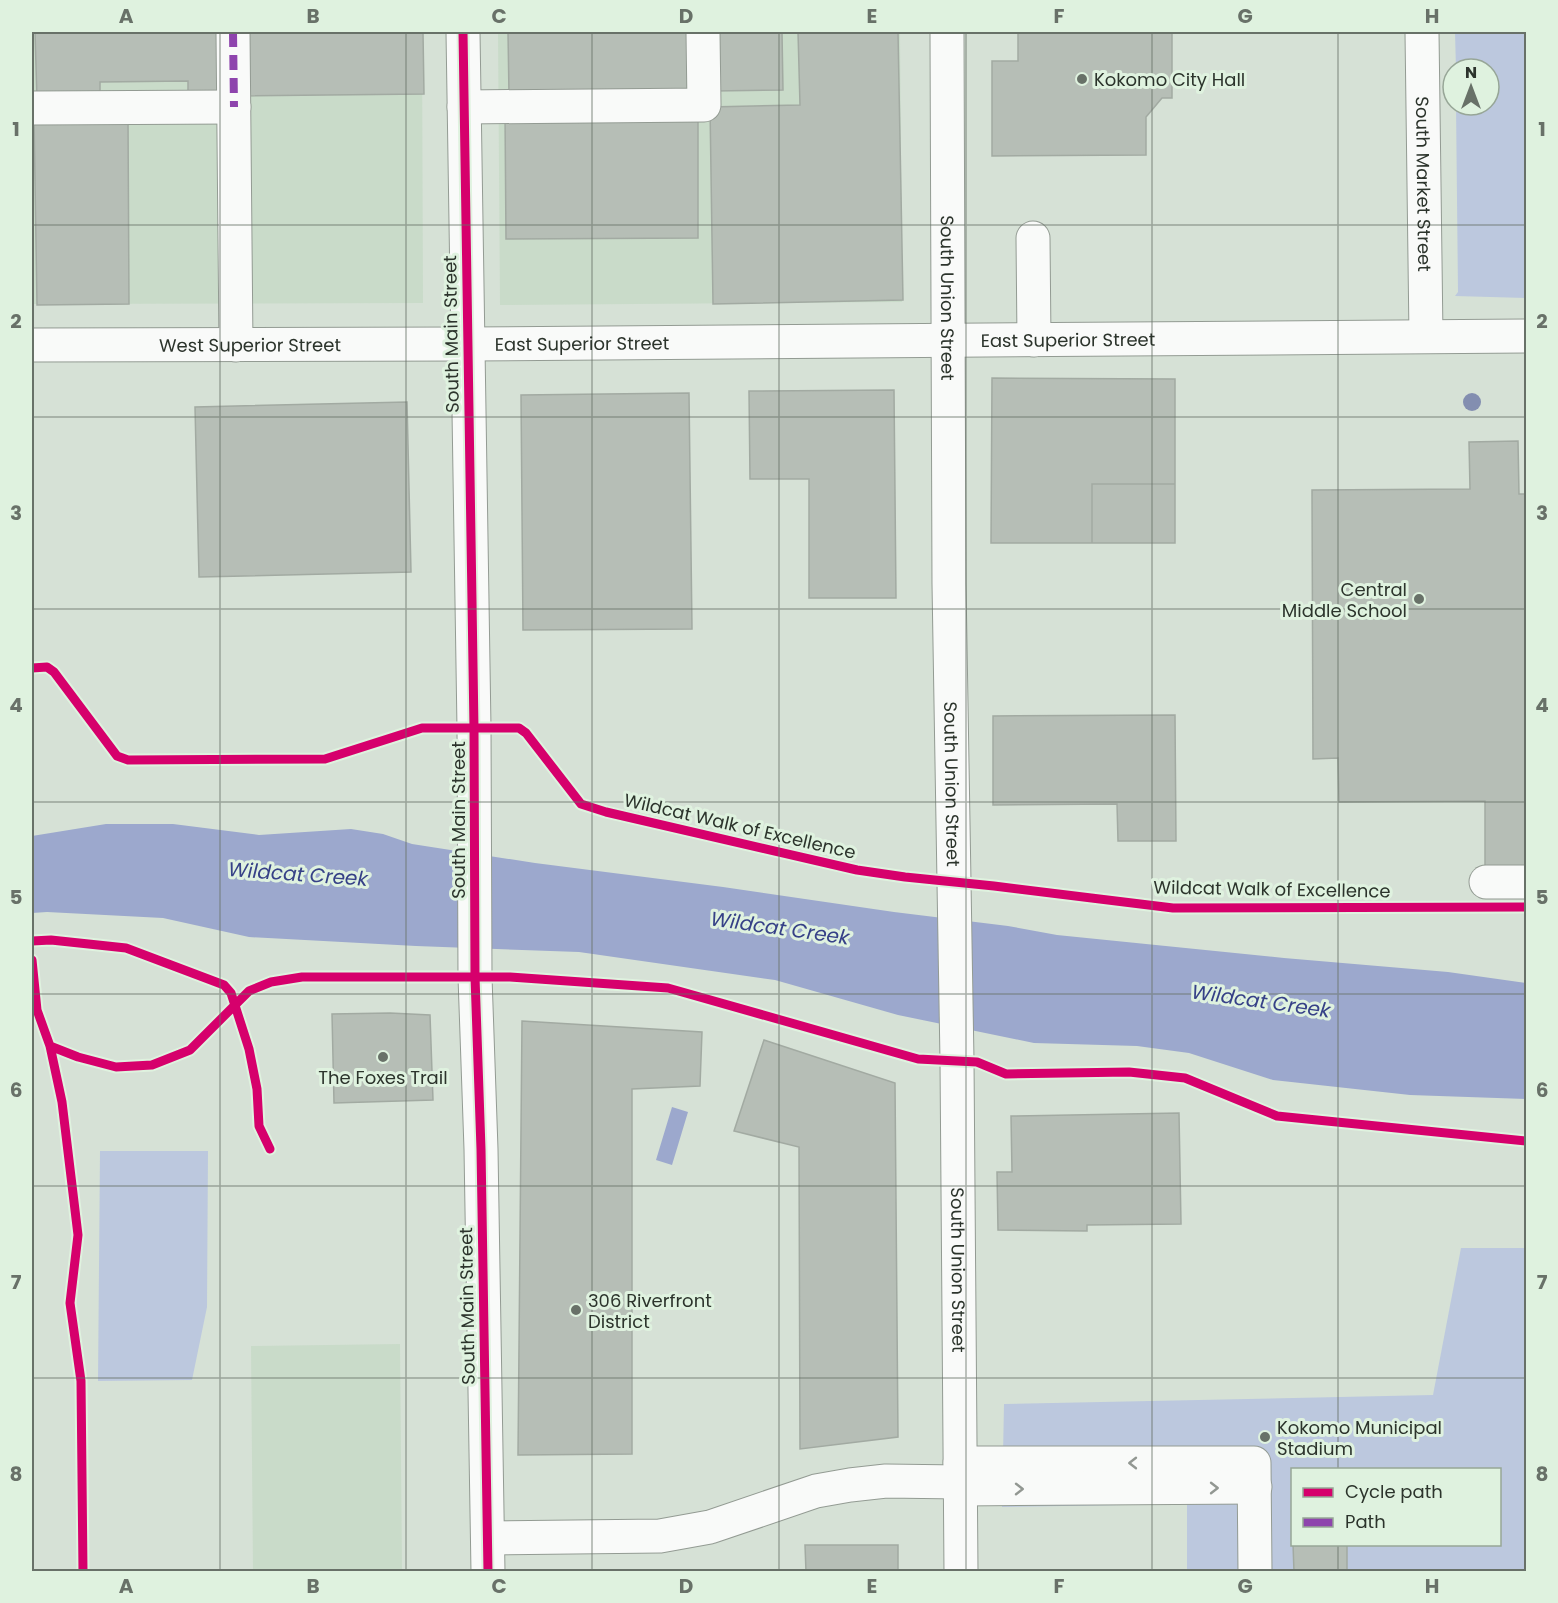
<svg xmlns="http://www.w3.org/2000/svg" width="1558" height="1603" viewBox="0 0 1558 1603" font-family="Poppins,sans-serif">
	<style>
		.built { fill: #c9dbc9 }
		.green { fill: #bcc8de; fill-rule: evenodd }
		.water { fill: #9ca8cd }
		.building { fill: #b6beb6; stroke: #a2aaa2; stroke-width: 1.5 }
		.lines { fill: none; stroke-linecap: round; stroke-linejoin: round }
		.minor-casing { stroke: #939b93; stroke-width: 35 }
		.minor { stroke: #f9faf9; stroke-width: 33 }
		.quiet { stroke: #8e44ad; stroke-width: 8; stroke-dasharray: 15 8; stroke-linecap: butt }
		.cycleway-casing { stroke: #dff2df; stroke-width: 13 }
		.cycleway { stroke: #d6006c; stroke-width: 9 }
		.tree { fill: #838eb0 }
		.oneway { stroke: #929792 }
		.grid { fill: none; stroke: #687168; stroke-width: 1.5; stroke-opacity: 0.55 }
		.poi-dot { fill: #687168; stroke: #dff2df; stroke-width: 2 }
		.labels { text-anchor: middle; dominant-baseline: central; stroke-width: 6; stroke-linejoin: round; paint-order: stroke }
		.poi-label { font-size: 18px; fill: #2c342c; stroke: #dff2df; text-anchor: start }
		.street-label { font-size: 18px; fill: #2c342c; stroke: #dff2df }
		.water-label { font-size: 20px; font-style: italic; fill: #364187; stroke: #dff2df }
		.neatline { fill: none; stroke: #687168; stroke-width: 2 }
		.grid-label { font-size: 20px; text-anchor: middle; font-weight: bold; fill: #687168 }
	</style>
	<rect width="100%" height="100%" fill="#d6e1d6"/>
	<path class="built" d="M32,32h390l1,271 -391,1z
		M498,32h402l2,270 -402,3z
		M400,1344l2,227h-149l-2,-225z"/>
	<path class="green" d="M1455,32h71v266l-71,-2 3,-4 -2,-187h33v-36h-33z
		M100,1151h108l-1,156 -15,73 -94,1z
		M1461,1248h65v323h-339v-67l-185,3 2,-103 429,-9zM1292,1470h208v74h-208z"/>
	<path class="water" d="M106,824h67l86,11 92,-6 32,5 29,10 123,19 188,24 171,25 114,14 49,9 227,23 164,14 78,11v116l-116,-4 -137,-15 -84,-27 -52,-7 -103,-3 -136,-28 -123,-35 -196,-28 -163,-6 -167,-9 -86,-19 -116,-6 -15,1v-77z
		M672,1107l16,5 -16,53 -16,-5z"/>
	<path class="building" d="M35,32h184l1,64h-32v-15l-88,1v14l-63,4z
		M242,32h181l1,62 -182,2z
		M508,32h190l1,60 -190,3z
		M713,32h69l1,58 -69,1z
		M798,32h100l5,268 -190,4 -3,-197 90,-2z
		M1018,32h154v66h-10l-16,19v38l-154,1v-95h26z
		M698,112v126l-192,1 -1,-125z
		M34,118h94l1,186 -92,1z
		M992,378l183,1v105h-83v59h-101z
		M894,390l2,208h-87v-119h-59l-1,-88z
		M689,393l3,236 -169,1 -2,-235z
		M407,402l4,170 -212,5 -4,-170z
		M1518,441l1,53h7v374l-41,1v-68l-146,1 -1,-44 -25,1 -1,-269 158,-1 -1,-47z
		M1092,484h83v59h-83z
		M1175,715l1,126h-58l-1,-37 -124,1v-89z
		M390,1013l40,2 3,85 -99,3 -2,-89z
		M522,1021l180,11 -2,54 -68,3v365l-114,1z
		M764,1040l131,43 3,354 -98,12 -1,-302 -65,-16z
		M1179,1113l2,111 -94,1v6l-89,-1 -1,-58h15l-1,-56z
		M1293,1544h54v28h-53z
		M805,1545h93v27h-92z"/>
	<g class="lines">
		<g class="minor-casing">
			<g id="minor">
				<path d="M233,32l3,313"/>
				<path d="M463,32l11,696 1,249 6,172 7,423"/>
				<path id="s1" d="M947,32l2,552 8,477 4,511"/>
				<path id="s2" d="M1422,32l4,304"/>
				<path d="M464,107l240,-2 -1,-73"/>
				<path d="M32,108l202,-1"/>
				<path d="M1033,238l1,102"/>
				<path id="s3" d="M32,345l436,-1 1058,-8"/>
				<path d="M1486,882h40"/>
				<path d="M960,1463h294l1,109"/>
				<path d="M960,1489l295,-2"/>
				<path d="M488,1538l172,-2 50,-9 106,-36 34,-6 36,-4 74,1"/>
			</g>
		</g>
		<use href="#minor" class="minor"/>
		<path class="quiet" d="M233,32l1,75"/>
		<g class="cycleway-casing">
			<path id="cycleway" d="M463,32l11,696 1,249 6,172 7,423
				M32,668l15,-1 7,5 63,84 11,4 197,-1 97,-31h97l7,5 55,71 25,8 251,58 48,7 89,9 179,22 353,-1
				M32,941l19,-1 75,8 98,37 7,8 18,56 8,40 2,37 11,23
				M32,960l5,50 13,36 12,56 16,133 -8,68 11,78 2,191
				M50,1046l28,11 38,10 36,-2 38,-15 59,-59 22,-9 31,-5h208l158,11 250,71 59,3 29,12 123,-2 56,6 92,38 249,25"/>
		</g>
		<use href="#cycleway" class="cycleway"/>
	</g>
	<circle class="tree" cx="1472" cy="402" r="9"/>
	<defs><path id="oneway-chevron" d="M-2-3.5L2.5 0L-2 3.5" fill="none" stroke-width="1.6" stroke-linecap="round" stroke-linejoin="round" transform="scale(1.5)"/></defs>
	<g class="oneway">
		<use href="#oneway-chevron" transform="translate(1133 1463) rotate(180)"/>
		<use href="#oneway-chevron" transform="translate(1214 1488)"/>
		<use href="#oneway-chevron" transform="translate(1019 1489)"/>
	</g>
	<path class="grid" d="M220,32v1540M406,32v1540M592,32v1540M779,32v1540M966,32v1540M1152,32v1540M1338,32v1438M32,225h1494M32,417h1494M32,609h1494M32,802h1494M32,994h1494M32,1186h1494M32,1378h1494M1338,1544v28"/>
	<g class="poi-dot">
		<circle cx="1082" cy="79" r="6"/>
		<circle cx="1419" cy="599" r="6"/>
		<circle cx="383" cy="1057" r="6"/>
		<circle cx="576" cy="1310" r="6"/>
		<circle cx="1265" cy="1437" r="6"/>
	</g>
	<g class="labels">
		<g class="poi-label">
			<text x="1094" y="79">Kokomo City Hall</text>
			<text x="1407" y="589" text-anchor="end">Central<tspan x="1407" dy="21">Middle School</tspan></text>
			<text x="383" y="1077" text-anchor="middle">The Foxes Trail</text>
			<text x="588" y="1300">306 Riverfront<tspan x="588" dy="21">District</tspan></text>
			<text x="1277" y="1427">Kokomo Municipal<tspan x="1277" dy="21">Stadium</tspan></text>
		</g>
		<g class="street-label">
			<text stroke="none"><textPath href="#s2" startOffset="152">South Market Street</textPath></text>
			<text stroke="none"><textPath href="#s1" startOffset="266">South Union Street</textPath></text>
			<text transform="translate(451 334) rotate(-91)">South Main Street</text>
			<text stroke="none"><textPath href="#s3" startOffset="1036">East Superior Street</textPath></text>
			<text stroke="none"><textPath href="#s3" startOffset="550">East Superior Street</textPath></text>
			<text stroke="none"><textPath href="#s3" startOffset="218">West Superior Street</textPath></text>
			<text stroke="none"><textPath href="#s1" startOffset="752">South Union Street</textPath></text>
			<text transform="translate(458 820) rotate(-90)">South Main Street</text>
			<text transform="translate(740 826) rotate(13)">Wildcat Walk of Excellence</text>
			<text transform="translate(1272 889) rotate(1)">Wildcat Walk of Excellence</text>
			<text stroke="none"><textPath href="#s1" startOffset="1238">South Union Street</textPath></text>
			<text transform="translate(467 1306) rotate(-91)">South Main Street</text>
		</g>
		<g class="water-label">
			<text transform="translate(298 874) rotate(4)">Wildcat Creek</text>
			<text transform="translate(780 928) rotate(8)">Wildcat Creek</text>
			<text transform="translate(1261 1001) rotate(8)">Wildcat Creek</text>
		</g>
	</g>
	<rect width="1558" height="1603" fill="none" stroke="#dff2df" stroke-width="66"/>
	<rect x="1291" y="1468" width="210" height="78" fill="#dff2df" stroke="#97a697" stroke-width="1.5"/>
	<rect x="1303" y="1488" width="30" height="9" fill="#d6006c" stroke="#97a697" stroke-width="1.5"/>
	<text x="1345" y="1498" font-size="18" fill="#2c342c">Cycle path</text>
	<rect x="1303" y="1518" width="30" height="9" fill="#8e44ad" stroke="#97a697" stroke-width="1.5"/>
	<text x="1345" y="1528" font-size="18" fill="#2c342c">Path</text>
	<g transform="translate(1471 87)"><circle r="28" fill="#dff2df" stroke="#97a697" stroke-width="1.5"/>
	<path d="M0-4.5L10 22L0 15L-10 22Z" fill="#687168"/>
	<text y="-9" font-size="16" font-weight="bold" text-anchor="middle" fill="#2c342c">N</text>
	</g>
	<rect x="33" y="33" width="1492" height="1537" class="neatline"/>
	<g class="grid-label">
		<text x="126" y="23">A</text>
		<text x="313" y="23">B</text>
		<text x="499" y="23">C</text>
		<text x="686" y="23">D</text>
		<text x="872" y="23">E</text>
		<text x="1059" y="23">F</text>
		<text x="1245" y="23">G</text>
		<text x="1432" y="23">H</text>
		<text x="16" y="136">1</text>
		<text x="1542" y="136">1</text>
		<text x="16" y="328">2</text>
		<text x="1542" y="328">2</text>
		<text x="16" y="520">3</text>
		<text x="1542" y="520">3</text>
		<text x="16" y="712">4</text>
		<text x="1542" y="712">4</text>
		<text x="16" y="904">5</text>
		<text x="1542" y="904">5</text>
		<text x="16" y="1097">6</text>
		<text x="1542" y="1097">6</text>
		<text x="16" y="1289">7</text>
		<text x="1542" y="1289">7</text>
		<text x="16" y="1481">8</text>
		<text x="1542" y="1481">8</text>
		<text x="126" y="1593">A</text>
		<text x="313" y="1593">B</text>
		<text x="499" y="1593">C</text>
		<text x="686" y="1593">D</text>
		<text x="872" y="1593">E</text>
		<text x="1059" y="1593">F</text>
		<text x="1245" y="1593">G</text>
		<text x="1432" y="1593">H</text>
	</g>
</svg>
